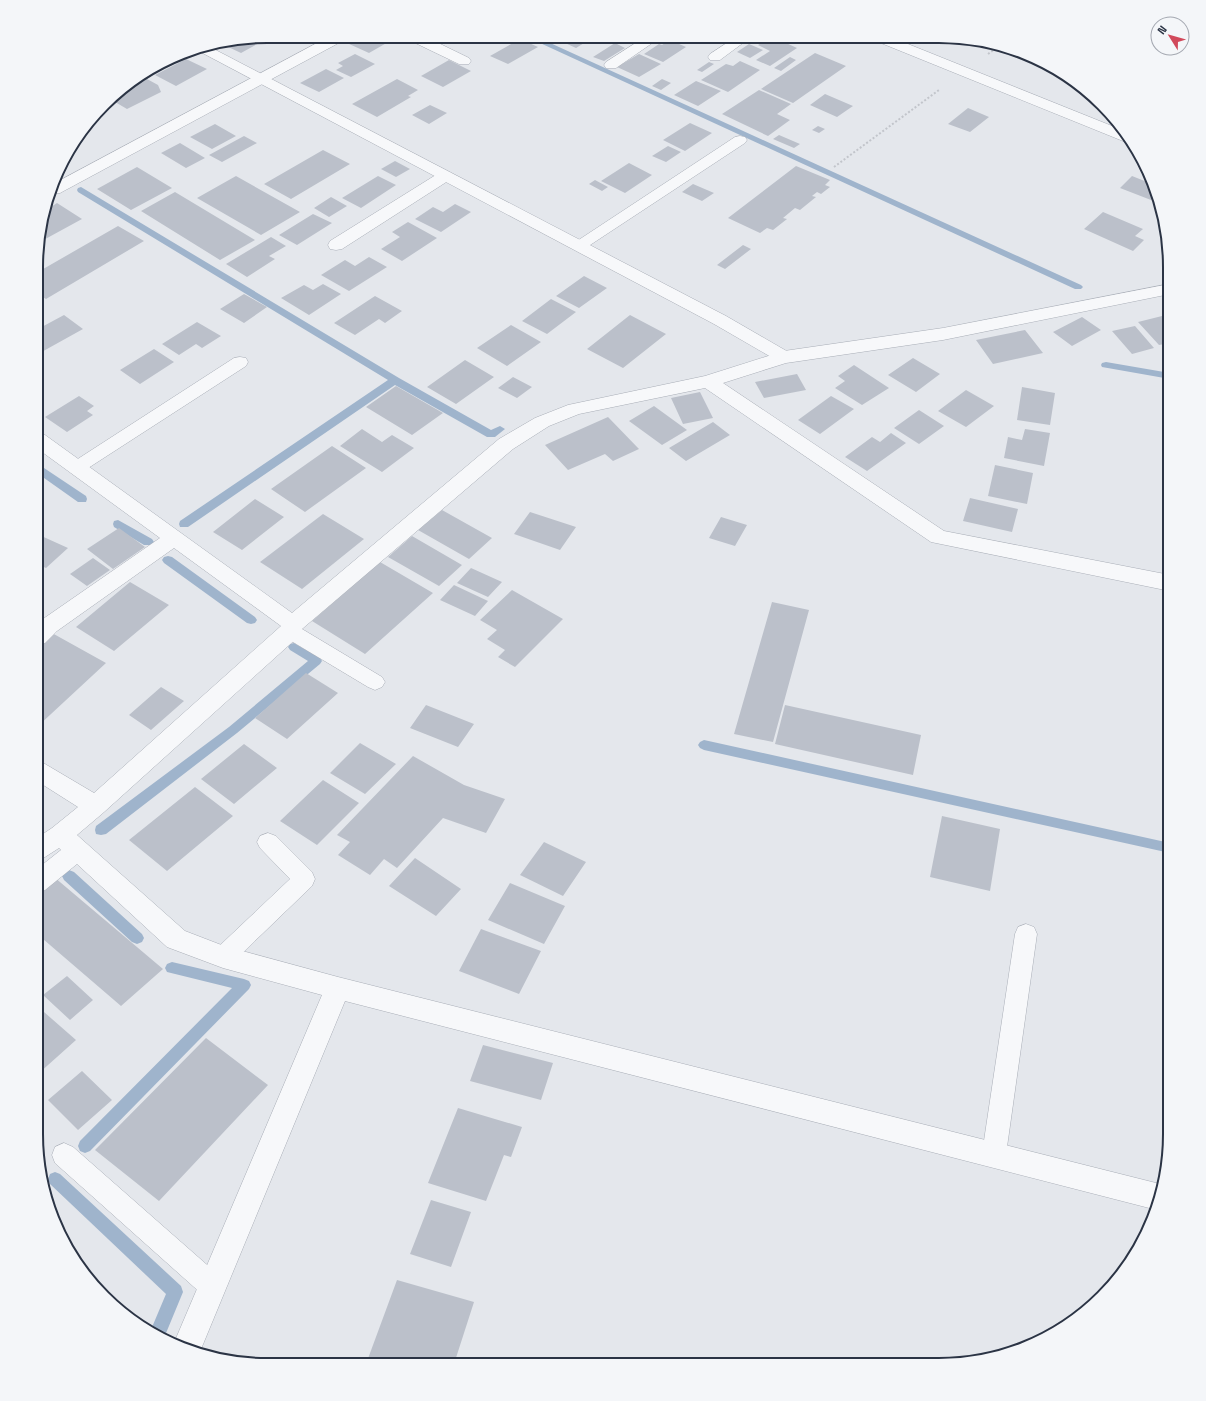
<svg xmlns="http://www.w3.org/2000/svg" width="1206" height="1401" viewBox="0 0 1206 1401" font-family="'Space Grotesk',sans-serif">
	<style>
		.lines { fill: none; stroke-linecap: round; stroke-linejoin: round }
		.stream { fill: #9fb4cc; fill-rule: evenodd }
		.building { fill: #bbc0ca }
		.service-casing { stroke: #a9aeb7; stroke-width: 1 }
		.minor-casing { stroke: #a9aeb7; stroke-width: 1 }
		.tertiary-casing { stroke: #a9aeb7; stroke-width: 1 }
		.path { stroke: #c2c5cb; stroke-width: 2; stroke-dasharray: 2 2; stroke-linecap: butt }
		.service { fill: #f7f8fa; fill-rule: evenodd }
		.minor { fill: #f7f8fa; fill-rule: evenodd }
		.tertiary { fill: #f7f8fa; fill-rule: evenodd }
		.rim { fill: none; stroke: #2b3445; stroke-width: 2 }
	</style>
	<rect width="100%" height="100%" fill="#e4e7ec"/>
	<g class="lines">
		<path class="stream" d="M527,37h10l544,248 2,2 -2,2h-6z
			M81,187l318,191 92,52 9,-4 5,3 -10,8h-8l-92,-52 -207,142h-8l-1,-3 1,-3 208,-141 -310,-188 -1,-2 1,-2z
			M1106,362l64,11v6l-68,-12 -1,-2 1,-2z
			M38,464l48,32 1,3 -1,3h-8l-41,-29z
			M118,520l34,19 2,3 -2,3h-8l-30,-18 -1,-3 1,-3z
			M168,556l4,1 83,60 2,3 -2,3 -4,1 -4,-1 -83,-60 -2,-3 2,-3z
			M294,643l26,15 2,3 -2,3 -83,69 -131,101 -5,1 -5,-1 -1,-4 1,-4 133,-99 79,-66 -18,-11 -2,-3 2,-3z
			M704,740l466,103v10l-466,-103 -4,-2 -2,-3 2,-3z
			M69,870l5,2 68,62 2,4 -2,4 -5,2 -5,-2 -68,-62 -2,-4 2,-4z
			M172,962l72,17 5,2 2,4 -2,4 -159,162 -5,2 -5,-2 -2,-5 2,-5 152,-153 -65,-16 -2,-4 2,-4z
			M55,1172l5,2 121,112 2,6 -19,46 -14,-6 16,-38 -116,-110 -2,-5 2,-5z"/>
	</g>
	<path class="building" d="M267,36h7l-10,5 -8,-3z
		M358,36h37l2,1 -28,16 -22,-10z
		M461,37h19l-8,4z
		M552,37h42l-18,11z
		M771,37h2l24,11 -27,18 -14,-6 14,-9 -12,-6z
		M250,39l9,4 -18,10 -19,-9z
		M520,39l18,8 -30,17 -18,-8z
		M670,40l16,7 -23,15 -19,-8 15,-10 3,1z
		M615,43l10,5 -21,13 -11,-4z
		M749,44l14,6 -13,8 -13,-6z
		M815,53l31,13 -53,37 -32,-14z
		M355,54l20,10 -24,13 -15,-7 7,-4 -5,-3z
		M639,54l22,10 -22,13 -22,-10z
		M790,57l6,3 -15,11 -7,-3z
		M186,59l21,10 -31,17 -21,-11z
		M449,60l22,11 -28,16 -22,-11z
		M740,61l20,9 -32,22 -27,-12 25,-16 7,2z
		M709,62l5,2 -12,8 -5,-2z
		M326,69l18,9 -25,14 -19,-9z
		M147,79l11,6 3,7 -34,17 -17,-10z
		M397,79l21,11 -10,6 3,1 -34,20 -25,-13z
		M662,79l9,4 -10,7 -9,-4z
		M696,81l25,10 -23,15 -24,-11z
		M759,90l32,14 -14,10 13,6 -22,16 -46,-22z
		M825,94l28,12 -16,11 -27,-12z
		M430,105l17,8 -18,11 -17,-9z
		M968,108l21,9 -19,15 -22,-8z
		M690,123l22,10 -27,18 -22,-11z
		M215,124l21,12 -24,13 -22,-12z
		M818,126l7,3 -6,4 -7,-3z
		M779,135l21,9 -6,4 -21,-9z
		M244,136l13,7 -35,19 -13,-7z
		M180,143l25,15 -19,10 -25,-15z
		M668,146l13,6 -15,10 -14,-6z
		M323,150l27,14 -59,35 -27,-15z
		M395,161l15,8 -14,8 -15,-8z
		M629,163l23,12 -27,18 -24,-12z
		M796,166l34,14 -5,5 5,2 -9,7 -4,-2 -5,4 4,1 -16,13 -5,-2 -12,10 4,1 -14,11 -6,-2 -7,5 -32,-15z
		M137,167l35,21 -41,22 -34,-21z
		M236,176l64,36 -39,23 -64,-37z
		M378,176l18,9 -35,23 -19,-10z
		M1132,176l20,8 5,10 -6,6 -31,-12z
		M595,180l13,7 -6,4 -13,-7z
		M693,184l21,9 -12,8 -20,-9z
		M175,192l80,48 -35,20 -79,-49z
		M331,197l16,9 -18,11 -15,-9z
		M57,203l25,16 -44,24v-6l10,-28z
		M455,204l16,8 -30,20 -26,-13 18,-12 10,5z
		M1103,212l40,17 -8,7 9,4 -11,11 -49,-22z
		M313,214l19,9 -35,22 -18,-10z
		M408,222l29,16 -35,23 -21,-12 19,-12 -8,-5z
		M118,226l26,15 -98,58 -8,-5v-22z
		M271,237l15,9 -17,10 6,3 -28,18 -21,-13z
		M743,245l8,4 -26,20 -8,-4z
		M369,257l18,10 -38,24 -28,-16 24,-15 10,6z
		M584,276l23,12 -28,20 -23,-12z
		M323,284l18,10 -32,21 -28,-17 23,-13 9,5z
		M244,294l23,13 -23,16 -24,-14z
		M375,296l27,15 -17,12 -6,-4 -24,16 -21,-12z
		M551,299l25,13 -29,22 -25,-13z
		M1170,314v29l-11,2 -21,-23z
		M64,315l19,14 -45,25v-25z
		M630,315l36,19 -43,34 -36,-19z
		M1082,317l19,13 -29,16 -19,-14z
		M197,322l24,14 -19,12 -6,-4 -17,11 -17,-11z
		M511,325l30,17 -34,24 -30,-18z
		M1135,326l19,22 -22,6 -20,-23z
		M1025,330l18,23 -50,11 -17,-24z
		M154,349l20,13 -34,22 -20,-14z
		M913,358l27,16 -24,18 -28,-17z
		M465,360l29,17 -38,27 -29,-17z
		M854,365l35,23 -27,17 -27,-17 10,-7 -7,-5z
		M797,374l9,16 -42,8 -9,-16z
		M513,377l19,10 -15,11 -19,-10z
		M396,386l47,27 -31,22 -46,-28z
		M1022,387l33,6 -5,32 -33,-5z
		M966,390l28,16 -28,21 -28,-16z
		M700,392l13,26 -30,6 -12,-26z
		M79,396l15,10 -7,5 6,4 -26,17 -22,-15z
		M831,396l23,13 -34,25 -22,-14z
		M654,406l33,24 -25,15 -33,-24z
		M919,410l25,16 -25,18 -25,-16z
		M608,417l31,32 -26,12 -8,-7 -37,16 -23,-25z
		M713,422l17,13 -44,26 -17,-13z
		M362,429l20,13 10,-7 22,13 -32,24 -42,-26z
		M1025,429l25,4 -6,33 -40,-8 4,-21 14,3z
		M891,433l15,10 -39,28 -22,-14 27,-20 8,5z
		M332,446l34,22 -61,44 -34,-23z
		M995,465l38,8 -6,31 -39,-8z
		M970,498l48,11 -6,23 -49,-11z
		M255,499l29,18 -42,33 -29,-18z
		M442,510l50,28 -23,21 -51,-29z
		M530,512l46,15 -16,23 -46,-16z
		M323,514l41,25 -62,50 -42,-27z
		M721,517l26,8 -12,21 -26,-8z
		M119,528l26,19 -32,22 -26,-20z
		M37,534l31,14 -22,20 -9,-4z
		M412,536l50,29 -23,21 -51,-29z
		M93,558l17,12 -23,16 -17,-12z
		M380,562l53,31 -68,61 -53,-33z
		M471,568l31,14 -14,15 -31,-14z
		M130,582l39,23 -55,46 -38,-24z
		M454,585l34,16 -13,15 -35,-16z
		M512,590l51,29 -48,48 -17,-10 7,-7 -18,-11 10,-9 -17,-10z
		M772,602l37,8 -36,132 -39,-8z
		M52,633l54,30 -69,64v-81z
		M306,673l32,20 -51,46 -32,-21z
		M161,687l23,14 -33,29 -22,-15z
		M426,705l48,19 -16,23 -48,-19z
		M785,705l136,30 -8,40 -138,-31z
		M360,743l36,21 -31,30 -35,-21z
		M244,744l33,24 -43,36 -33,-25z
		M413,756l51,29 41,14 -19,34 -43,-15 -46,50 -13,-9 -14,16 -32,-20 12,-13 -13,-7z
		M323,780l36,23 -42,42 -37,-24z
		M195,787l38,29 -66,55 -38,-31z
		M942,816l58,13 -10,62 -60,-14z
		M544,842l42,20 -23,34 -43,-21z
		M415,858l46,31 -25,27 -47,-30z
		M54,877l109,92 -42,37 -85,-73 1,-42z
		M510,883l55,23 -21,38 -56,-24z
		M481,929l60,22 -22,43 -60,-23z
		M36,936l8,7 -8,7z
		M67,976l26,24 -23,20 -27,-25z
		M36,1005l40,35 -38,34 -2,-2z
		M206,1038l62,47 -109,116 -64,-51z
		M483,1045l70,18 -12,37 -71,-19z
		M82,1071l30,29 -34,30 -30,-30z
		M458,1108l64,19 -11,30 -7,-2 -18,46 -58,-18z
		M431,1200l40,12 -20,55 -41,-13z
		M397,1280l77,22 -20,62h-88z"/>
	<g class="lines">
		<g class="service-casing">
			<path id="service" d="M406,36h18l45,22 2,3 -2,3h-10l-52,-25z
				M645,37h16l-45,31h-10l-2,-3 2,-3z
				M736,37h15l-31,23h-10l-2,-3 2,-3z
				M740,136l5,1 2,3 -2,3 -161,106 -5,2 -5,-2 -3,-3 3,-3 161,-106z
				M240,357l6,1 2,4 -2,4 -164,106 -6,2 -6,-2 -3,-4 3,-4 164,-106z
				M290,624l7,2 85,51 3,5 -3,5 -7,3 -7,-3 -85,-51 -3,-5 3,-5z
				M268,833l8,3 36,36 3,7 -3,7 -81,78 -8,3 -8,-3 -3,-7 3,-7 75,-71 -30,-31 -3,-6 3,-6z
				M1026,924l8,3 3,7 -31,220 -3,8 -9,4 -9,-4 -3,-8 33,-220 3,-7z
				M64,1143l9,4 149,131 4,9 -4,9 -9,4 -9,-4 -149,-133 -3,-8 3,-8z"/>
		</g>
		<g class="minor-casing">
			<path id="minor" d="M330,36h18l-2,3 -286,154 -8,1 5,-12z
				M874,38h19l229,92 10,12 -9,-1 -247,-100z
				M445,171l6,2 2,3 -2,3 -109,70 -6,1 -6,-1 -2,-4 2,-4 109,-68z
				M1170,284v10l-227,46 -157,23 -63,20 221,148 226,44v16l-239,-49 -226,-154 -126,26 -30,12 -36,23 -211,180 -4,8 -195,176 -26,22 108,96 39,15 114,31 822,207 2,1 -5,25 -812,-209 -146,353 -25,-11 148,-348 -99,-27 -56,-21 -90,-83 -32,26 -8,3v-24l24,-19 -2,-2 -14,9 -8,3v-22l15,-10 26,-21 -41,-26v-20l8,3 49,29 187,-167 -107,-78 -117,83 -12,12 -8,2v-21l6,-5 117,-81 -122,-89v-15l7,1 247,178 207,-174 36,-21 33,-13 137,-29 79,-25 159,-23z"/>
		</g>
		<g class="tertiary-casing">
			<path id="tertiary" d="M208,46l518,270 64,37 3,4 -3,4 -6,2 -6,-2 -64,-37 -521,-276z"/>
		</g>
		<path class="path" d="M988,54l11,-8
			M834,167l105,-77"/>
		<use href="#service" class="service"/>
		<use href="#minor" class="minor"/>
		<use href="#tertiary" class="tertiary"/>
	</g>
	<path d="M0 0H1206V1401H0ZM267 43H939A224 224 0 0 1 1163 267V1134A224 224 0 0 1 939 1358H267A224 224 0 0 1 43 1134V267A224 224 0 0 1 267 43Z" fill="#f4f6f9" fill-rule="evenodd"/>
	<path class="rim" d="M267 43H939A224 224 0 0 1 1163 267V1134A224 224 0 0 1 939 1358H267A224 224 0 0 1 43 1134V267A224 224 0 0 1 267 43Z"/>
	<g transform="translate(1170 36) rotate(307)"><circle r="19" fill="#f4f6f9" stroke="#a4a8b1"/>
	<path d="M0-3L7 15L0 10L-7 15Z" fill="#d1495b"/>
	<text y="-6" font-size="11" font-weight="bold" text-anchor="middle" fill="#2b3445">N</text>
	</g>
</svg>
